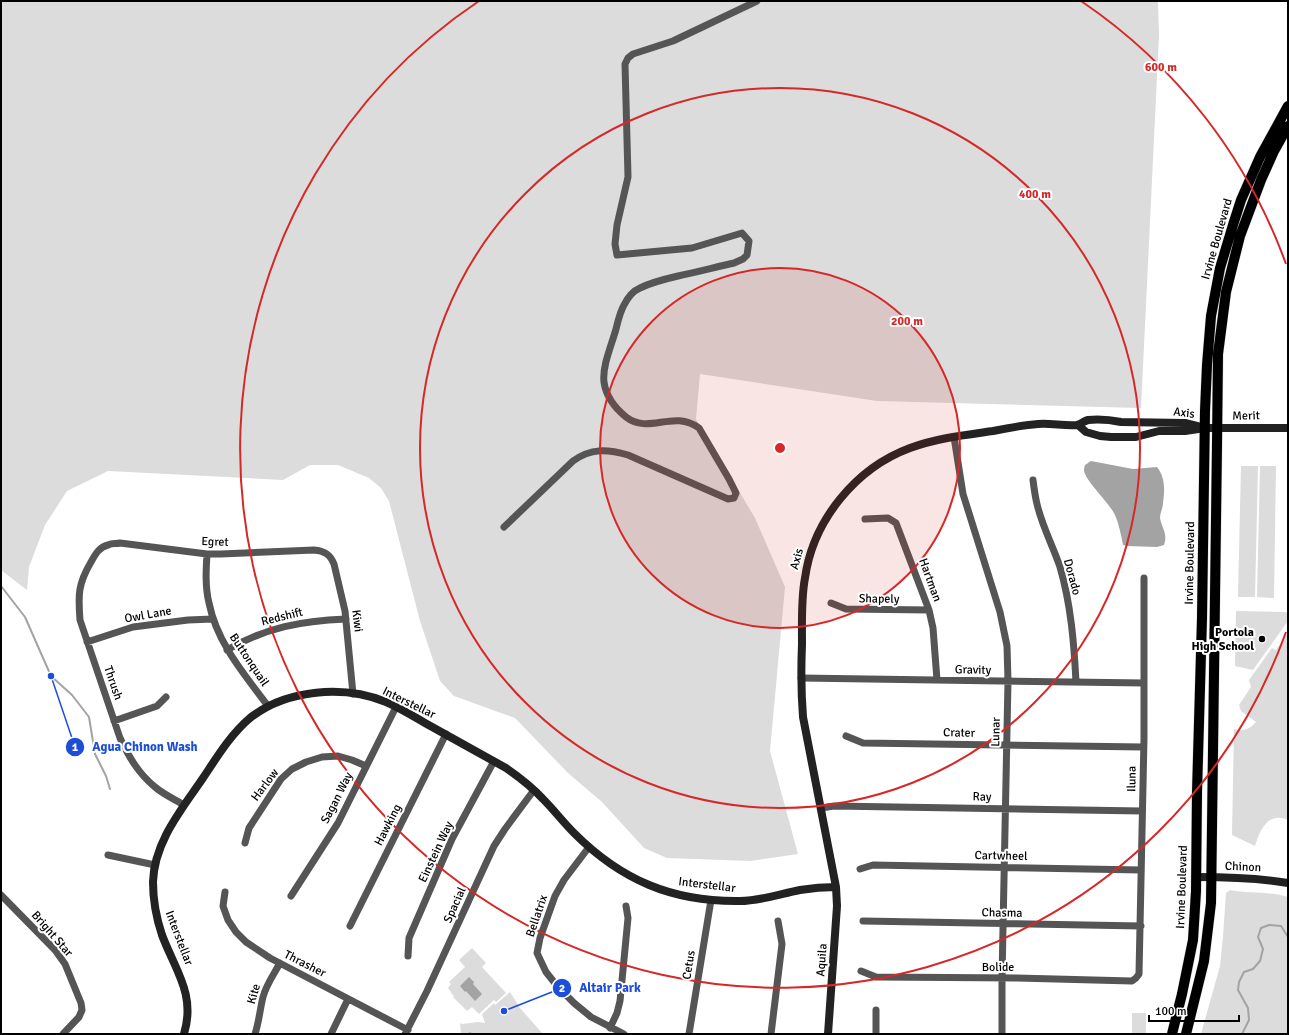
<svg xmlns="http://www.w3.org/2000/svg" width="1289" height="1035" viewBox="0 0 1289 1035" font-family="Signika,sans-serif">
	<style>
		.green { fill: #dcdcdc }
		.water { fill: #a3a3a3 }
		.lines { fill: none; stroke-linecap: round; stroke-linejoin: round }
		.stream { stroke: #a3a3a3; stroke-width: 2 }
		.primary-casing { stroke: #dbdbdb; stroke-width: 11 }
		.street { stroke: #555; stroke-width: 7 }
		.secondary { stroke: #222; stroke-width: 8 }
		.primary { stroke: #000; stroke-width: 10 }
		.ring { fill: none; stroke: #d62828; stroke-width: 2 }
		.poi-dot { fill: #000; stroke: #fff; stroke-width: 1.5 }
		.labels { text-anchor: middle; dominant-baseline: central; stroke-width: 4; stroke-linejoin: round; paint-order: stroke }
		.street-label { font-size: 12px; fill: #000; stroke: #fff }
		.poi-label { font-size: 12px; font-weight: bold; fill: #000; stroke: #fff; text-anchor: end }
		.centre { fill: #d62828; stroke: #fff; stroke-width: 2 }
		.ring-label { font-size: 12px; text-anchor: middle; font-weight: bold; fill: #d62828; stroke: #fff; stroke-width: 4; stroke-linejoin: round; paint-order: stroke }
		.leader { fill: none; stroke: #1d4ed8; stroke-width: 1.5 }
		.callout-dot { fill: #1d4ed8; stroke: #fff; stroke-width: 1.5 }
		.mark-label { font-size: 12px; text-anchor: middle; font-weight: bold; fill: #fff }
		.callout-label { font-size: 13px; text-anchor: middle; font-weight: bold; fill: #1d4ed8; stroke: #fff; stroke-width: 4; stroke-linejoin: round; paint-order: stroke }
	</style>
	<rect width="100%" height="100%" fill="#fff"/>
	<path class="green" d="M1,1h1157l1,34 -18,373 -264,-7 -177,-27 -4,45 59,99 30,69 -15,164 28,103 -47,7 -84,-3 -23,-10 -42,-46 -34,-29 -53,-55 -61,-22 -14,-15 -20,-60 -31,-120 -8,-13 -12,-10 -31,-13h-28l-27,15 -175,-9 -41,20 -22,34 -16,42 -2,23 -26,-20z
		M1241,466h17l-3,131h-17z
		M1260,466h16l-2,132 -17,-1z
		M1236,611l50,1 2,3v6l-35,49 -18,-4z
		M1288,633v187c-20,-9 -28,10 -33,26l-23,-11 2,-106c9,3 16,0 22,-7l-15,-11 -2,-6 12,-18 -2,-7 23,-32 4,2z
		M1230,890c19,4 40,1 58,7v137h-87l19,-68 3,-30 3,-43z
		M472,948l14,15 -4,4 24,26 -10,9 -2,-2 -15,14 -7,-7 -5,4 -14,-14 1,-1 -3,-3v-1l-3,-4 3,-4 -2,-2 16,-15 -6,-7z
		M510,992l10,16 23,26h-82l-1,-11 2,1 16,-2 7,1 -3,-9 12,-11 1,2z
		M1132,1013h14v21h-14z"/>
	<path class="water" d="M1091,461l42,8 24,-2c8,10 8,22 6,36 0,5 -3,10 -3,15 2,11 8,15 4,27l-7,2 -30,-1 -4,-1c-2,-10 -4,-21 -8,-30 -7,-14 -28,-32 -31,-44 0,-1 0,-4 1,-6z
		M469,977l5,5 -1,2 9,10 -7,7 -9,-10 -1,1 -5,-6z"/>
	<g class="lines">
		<path class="stream" d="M1,586l24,31 26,59 21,19 17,22 6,37 11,22 4,13
			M470,1033l1,1
			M1242,1034l7,-14 -1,-12 -10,-18 1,-8 5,-10 9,-3 7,-8 3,-12 -5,-12 3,-9 8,-3 12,1 7,11"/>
		<g class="primary-casing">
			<path id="primary" d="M1172,1034l10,-40 11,-54 3,-49 1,-99 5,-174 3,-207 2,-46 4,-49 9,-48 13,-43 8,-25 19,-43 28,-51
				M1186,1034l18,-73 7,-58 6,-459 1,-90 8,-62 14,-56 21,-56 13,-29 14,-25"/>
		</g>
		<path class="street" d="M954,437l9,57 37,118 7,34 1,35 -6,297v56
			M1033,480c1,8 2,16 4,24 5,22 16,42 23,63 11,38 14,76 16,115
			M865,519l23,-1 8,5 33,87 4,18 4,52
			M504,527l69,-66c18,-13 34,-12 55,-6l100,44 6,-1 2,-5 -7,-14 -30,-51c-26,-19 -50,7 -73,-11 -11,-9 -20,-20 -22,-35 -2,-16 8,-38 12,-53 2,-8 4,-17 8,-24 3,-6 9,-14 16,-17 12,-6 25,-9 38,-12 19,-4 38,-9 56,-13l9,-4 4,-4 2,-14 -7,-8 -50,15 -75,7 -2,-11 2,-19 11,-48 -3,-113 3,-6 5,-4 40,-13 84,-40
			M207,554c-1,16 -2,33 2,49 8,40 35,71 59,103
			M831,603l15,6 83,1
			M87,642l46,-15 55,-7 25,-1
			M227,650c40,-23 74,-29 119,-31
			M801,678l343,5
			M114,721l43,-15 9,-9
			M846,736l17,7 280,4
			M184,805c-10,-6 -21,-11 -29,-18 -17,-14 -26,-30 -35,-49l-40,-118c-2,-25 -2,-36 11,-58 4,-7 8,-15 17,-17 4,-2 8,-1 12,-2l87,11h14l93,-4c10,1 16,4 20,14l11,47 8,83
			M821,808l13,-2 308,5
			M245,843l4,-15 32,-49 11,-10 14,-7 16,-5 16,-1 14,4 14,6
			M589,847l-25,33 -9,16 -15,42 -3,15 9,19 12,15 16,16 17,14 33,17
			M108,855l47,10
			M860,869l13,-4 268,5
			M225,892l-2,14 5,14 8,12 10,10 24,16 138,72
			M1,895l54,55 10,14 16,39 1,7 -3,7 -16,17
			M291,896l47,-73 58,-116
			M863,921l278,5
			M350,926l96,-192
			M408,956l1,-18 43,-99 42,-78
			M861,971l15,6 141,1 115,3 4,-3 3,-4 5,-236v-160
			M610,1028l7,-15 3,-12 8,-83 -2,-12
			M255,1034c4,-12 5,-25 8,-37 3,-12 11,-23 17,-34
			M331,1034l17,-35
			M405,1034l22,-43 67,-145 11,-17 29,-39
			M689,1034l22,-134
			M771,1034l11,-90 -4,-23
			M876,1034v-24"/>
		<path class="secondary" d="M1078,425l8,7 14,4 11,1h25l23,-6h26l20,-3h83
			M1197,877c30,0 61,1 91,6
			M184,1034c12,-40 -9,-64 -22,-99 -6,-18 -9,-35 -9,-53 1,-40 29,-73 50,-104 14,-21 28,-44 47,-60 37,-29 94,-33 136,-16 14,6 27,14 39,21 27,15 54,30 81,45 13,9 26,19 37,31 11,11 20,23 31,34 47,47 98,69 166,68 20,0 40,-7 60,-11 12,-2 24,-3 36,-3
			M828,1034l9,-128 -1,-19 -33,-170c-2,-25 -2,-49 -1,-73 0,-22 -1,-45 3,-66 8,-58 51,-110 105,-130 27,-10 55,-13 83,-17 15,-3 30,-6 45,-7 13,-1 26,2 39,1 4,-1 7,-4 11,-5 11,-1 23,0 33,2l64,1 20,5"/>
		<use href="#primary" class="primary"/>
	</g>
	<circle cx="780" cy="448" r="180" fill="#d62828" fill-opacity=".12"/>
	<g class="ring">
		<circle cx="780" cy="448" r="180"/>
		<circle cx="780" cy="448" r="360"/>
		<path d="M1286 632A539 539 0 1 1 479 1M1081 1A539 539 0 0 1 1286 264"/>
	</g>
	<circle class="poi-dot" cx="1262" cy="639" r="4"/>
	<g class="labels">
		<g class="street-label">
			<text transform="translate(1217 239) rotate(-74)">Irvine Boulevard</text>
			<text transform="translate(1184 413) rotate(7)">Axis</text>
			<text transform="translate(1246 416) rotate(-1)">Merit</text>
			<text transform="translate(215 542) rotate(2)">Egret</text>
			<text transform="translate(797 559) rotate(-75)">Axis</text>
			<text transform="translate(1190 563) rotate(-89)">Irvine Boulevard</text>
			<text transform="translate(1072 577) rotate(75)">Dorado</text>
			<text transform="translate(930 580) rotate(70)">Hartman</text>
			<text transform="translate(879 599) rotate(1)">Shapely</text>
			<text transform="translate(148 615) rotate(-10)">Owl Lane</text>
			<text transform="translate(282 617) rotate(-14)">Redshift</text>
			<text transform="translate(357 621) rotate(83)">Kiwi</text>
			<text transform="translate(249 660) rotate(56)">Buttonquail</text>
			<text transform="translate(973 670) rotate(1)">Gravity</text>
			<text transform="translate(113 683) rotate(71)">Thrush</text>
			<text transform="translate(409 703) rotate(26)">Interstellar</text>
			<text transform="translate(996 732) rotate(-89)">Lunar</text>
			<text transform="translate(959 733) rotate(1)">Crater</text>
			<text transform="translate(1132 779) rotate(-89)">Iluna</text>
			<text transform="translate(265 785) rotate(-53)">Harlow</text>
			<text transform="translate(982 797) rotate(1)">Ray</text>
			<text transform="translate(337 798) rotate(-63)">Sagan Way</text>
			<text transform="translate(388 825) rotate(-63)">Hawking</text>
			<text transform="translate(436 852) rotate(-65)">Einstein Way</text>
			<text transform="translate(1001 856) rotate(1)">Cartwheel</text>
			<text transform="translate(1243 867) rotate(2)">Chinon</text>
			<text transform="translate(707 885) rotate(7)">Interstellar</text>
			<text transform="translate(1182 887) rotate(-88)">Irvine Boulevard</text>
			<text transform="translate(455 905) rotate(-66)">Spacial</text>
			<text transform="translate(1002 913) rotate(1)">Chasma</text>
			<text transform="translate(537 916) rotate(-71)">Bellatrix</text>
			<text transform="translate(52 934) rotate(49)">Bright Star</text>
			<text transform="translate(179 938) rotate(69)">Interstellar</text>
			<text transform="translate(822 960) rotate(-86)">Aquila</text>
			<text transform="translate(305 964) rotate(27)">Thrasher</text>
			<text transform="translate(689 965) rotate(-81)">Cetus</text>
			<text x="998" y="967">Bolide</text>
			<text transform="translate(254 994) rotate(-74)">Kite</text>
		</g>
		<g class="poi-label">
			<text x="1254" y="632">Portola<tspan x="1254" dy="14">High School</tspan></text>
		</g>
	</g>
	<circle cx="780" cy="448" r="6" class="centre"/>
	<g class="ring-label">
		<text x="1161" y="71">600 m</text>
		<text x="1035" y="198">400 m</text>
		<text x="907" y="325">200 m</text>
	</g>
	<path class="leader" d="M51 676L75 747M504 1011L562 988"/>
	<g class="callout-dot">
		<circle cx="51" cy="676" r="4"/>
		<circle cx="504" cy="1011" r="4"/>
		<circle cx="75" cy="747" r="10"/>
		<circle cx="562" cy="988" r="10"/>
	</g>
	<g class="mark-label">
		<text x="75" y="751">1</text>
		<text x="562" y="992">2</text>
	</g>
	<g class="callout-label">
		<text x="145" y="751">Agua Chinon Wash</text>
		<text x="610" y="992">Altair Park</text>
	</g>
	<rect width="1289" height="1035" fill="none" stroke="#000000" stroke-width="4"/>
	<path d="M1149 1015v6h90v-6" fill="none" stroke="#000000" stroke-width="2"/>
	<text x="1155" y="1015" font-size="12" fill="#000000" stroke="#ffffff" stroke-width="3" paint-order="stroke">100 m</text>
</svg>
